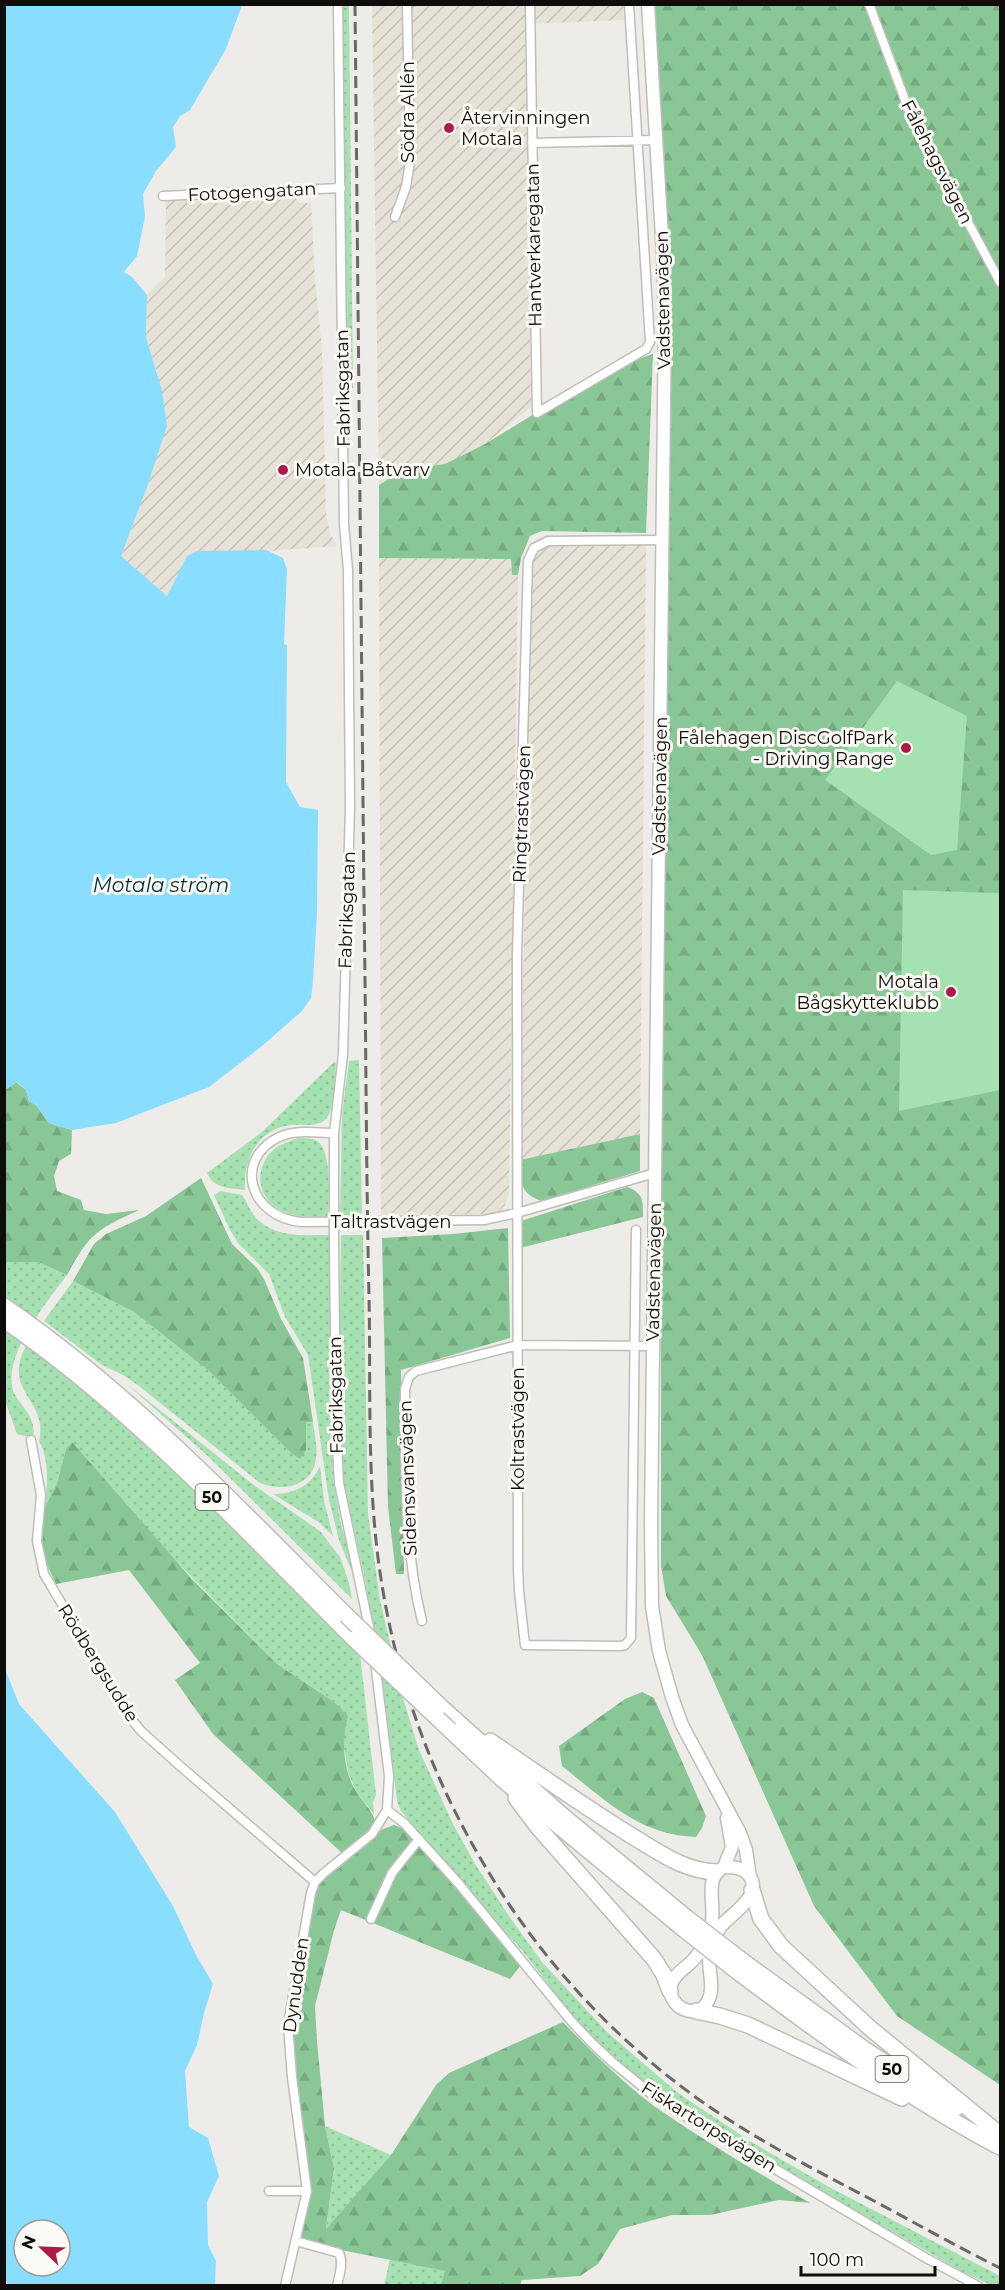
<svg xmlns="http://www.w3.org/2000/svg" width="1005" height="2290" viewBox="0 0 1005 2290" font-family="Montserrat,sans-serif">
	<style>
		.industrial { fill: url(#industrial-furrows) }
		.green { fill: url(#green-dots) }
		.forest { fill: url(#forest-firs) }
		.pitch { fill: #a5e1b1 }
		.water { fill: #89deff; fill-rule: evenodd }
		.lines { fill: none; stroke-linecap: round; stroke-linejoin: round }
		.street-casing { stroke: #bfbdb9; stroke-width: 11 }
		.secondary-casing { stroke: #bfbdb9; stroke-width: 15 }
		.highway-casing { stroke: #bfbdb9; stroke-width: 18 }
		.street { stroke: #fff; stroke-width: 8 }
		.secondary { stroke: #fff; stroke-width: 12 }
		.highway { stroke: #fff; stroke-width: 15 }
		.rail { stroke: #6a6866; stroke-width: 3; stroke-dasharray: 12 6; stroke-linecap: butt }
		.street-bridge-casing { stroke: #bfbdb9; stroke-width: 11; stroke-linecap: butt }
		.highway-bridge-casing { stroke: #bfbdb9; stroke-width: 18; stroke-linecap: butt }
		.street-bridge { stroke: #fff; stroke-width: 8 }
		.highway-bridge { stroke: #fff; stroke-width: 15 }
		.poi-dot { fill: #ad1a49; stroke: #fcfaf5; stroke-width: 2 }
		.labels { text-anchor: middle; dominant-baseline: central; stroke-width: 6; stroke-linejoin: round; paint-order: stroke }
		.shield { fill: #fcfaf5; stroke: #555452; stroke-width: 1.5 }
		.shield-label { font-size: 16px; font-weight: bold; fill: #0e0d0c }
		.street-label { font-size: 18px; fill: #0e0d0c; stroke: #fcfaf5 }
		.poi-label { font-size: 18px; fill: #0e0d0c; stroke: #fcfaf5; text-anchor: start }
		.water-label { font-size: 20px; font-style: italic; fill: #052f3c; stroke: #fcfaf5 }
	</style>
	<defs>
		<pattern id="industrial-furrows" width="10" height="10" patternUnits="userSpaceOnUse" patternTransform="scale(1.5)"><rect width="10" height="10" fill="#e7e2d7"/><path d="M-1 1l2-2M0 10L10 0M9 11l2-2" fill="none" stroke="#c5c1b7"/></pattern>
		<pattern id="green-dots" width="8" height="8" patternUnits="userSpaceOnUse" patternTransform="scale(1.5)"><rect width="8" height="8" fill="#a5e1b1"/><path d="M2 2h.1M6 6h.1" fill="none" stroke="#8dc097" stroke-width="1.8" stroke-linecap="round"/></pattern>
		<pattern id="forest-firs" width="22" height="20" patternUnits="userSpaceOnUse" patternTransform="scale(1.5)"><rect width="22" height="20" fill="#8ac797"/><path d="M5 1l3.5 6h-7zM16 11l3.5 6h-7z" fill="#76aa81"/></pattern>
	</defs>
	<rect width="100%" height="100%" fill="#eeece8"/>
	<path class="industrial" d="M372,5h251l1,15 -99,4 6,383 -46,37 -40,20 -42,6 -24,15z
		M293,193l6,10h12l4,76 7,70 4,165 4,20 8,12 -151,11 -20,39 -46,-40 25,-66 11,-117 -11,-36 1,-42 18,-18 1,-77z
		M548,545h98l-6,589 -120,26 10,-580 4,-21 6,-10z
		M379,558l132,1 1,15 6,1 -9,620 -4,10 -6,6 -10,3 -108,1z"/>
	<path class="green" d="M342,5h7l4,383h-6z
		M359,1060l3,156h-22l2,-101 7,-54z
		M334,1062l2,1c-1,12 -2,46 -9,55 -9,10 -24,6 -36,7 -34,4 -48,35 -46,65 -15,-2 -31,-1 -38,-17l55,-41z
		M298,1138c7,0 14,0 19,3 16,10 11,59 11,76 -16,0 -31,1 -46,-6 -27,-12 -29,-47 -5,-64 6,-4 14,-6 21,-9z
		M221,1191l21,4c6,8 8,17 15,24 19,19 47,16 72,16l4,243 7,41 17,65 -18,-44 -10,-40 -21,-145 -23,-38 -16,-43 -31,-31 -9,-15 -15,-33z
		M341,1235h22l5,279 12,86 23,98 16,52 34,74 22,40 36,55 31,43 66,71 70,60 75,50 76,44 171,89v9h-9l-28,-13 -274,-157c-42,-29 -83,-60 -115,-98 -24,-28 -43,-60 -69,-85l-104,-121 -4,-10 -14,-116 -17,-101 -22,-101 -5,-102z
		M5,1262h33l29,13c-20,27 -67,83 -53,118 9,16 23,25 19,45l-16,-4 -12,-34z
		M73,1281l61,31 75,59 81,81 16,-2v-29l7,1c1,12 5,25 3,37 -4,28 -34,33 -56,24l-121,-97 -16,-11 -21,-10 -58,-44z
		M27,1344l32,24 111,95 190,191 16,141 -3,7 1,12 -18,-22 -8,-20 -5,-31 1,-13 -10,-26 -57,-38 -211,-215 -9,34 -12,24c2,-22 5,-46 -6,-66 10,-43 -39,-48 -12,-97z
		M127,1384l128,102 65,45 20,26 9,26 3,16 -142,-141z
		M320,1466l4,35 9,35 -13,-13 -47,-29c21,0 38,-8 47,-28z
		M325,2126l66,29 -65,75 8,-62z
		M390,2259l56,12 -4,14 -58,1z"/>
	<path class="forest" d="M655,5h345v2080l-103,-69 -83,-110 -112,-251 -36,-59 -5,-30v-393l10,-861z
		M653,354l-7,179 -104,-2 -12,5 -9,22 -3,17h-6l-1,-16 -132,-1v-73l24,-15 42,-6 40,-20 57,-35 93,-49z
		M16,1082l10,8 3,11 7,4 13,18 23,7 -1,24 -12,7 -5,15 3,15 24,9 3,10 22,4 33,-4c-43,20 -49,23 -72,65l-29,-13h-33v-172z
		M640,1134v37l-99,30c-23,-9 -19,-19 -21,-41z
		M201,1178l31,66 25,24 7,11 17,40 22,39 10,64h-7v28l-6,9 -10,-7 -81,-81 -75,-59 -61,-31 21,-37 12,-10 40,-18z
		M627,1187c17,6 16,14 16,30l-123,31 1,-27z
		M508,1228l2,110 -109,32 3,204h-8l-8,-67 -6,-269 71,-4z
		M72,1442l119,136 86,86 57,38 14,14c-7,23 -5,56 9,77 7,11 16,17 19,31l-11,12 -22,18 -130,-120 -38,-54 25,-17 -71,-93 -73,14 -17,-36 6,-41 12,-24 9,-34z
		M642,1692l12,6 52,118 -4,12 -6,9c-57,-2 -91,-37 -134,-71l-3,-20 66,-47z
		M394,1825l11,4 116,136 -11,14 -169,-69 -7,20 -19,76 2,35 8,85 9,42 -8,61 65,-74 45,-70 13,-12 114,-51c29,30 58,59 91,84 50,35 103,66 156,97l-31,-3 -69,15h-38l-52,14 -22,35 -18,12 -58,4 -2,5h-79l4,-14 -148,-30 11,-50 -18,-170 24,-140 24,-12 45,-40z"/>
	<path class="pitch" d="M897,681l70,35 -10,134 -26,5 -106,-75z
		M903,890l97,3v197l-101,21z"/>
	<path class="water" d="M5,4l237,1 -16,44 -36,61 -10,6 -7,11 3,20 -20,24 -13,23 2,23 -8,39 -13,16 8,5 15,18 -1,42 16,54 5,35 -21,64 -25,66 46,40 20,-40 10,-5 69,-1 17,8 4,11 -3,75 3,1 -1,137 14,25 18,3 -1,103 -4,68 -2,17 -9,13 -40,35 -53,41 -93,36 -44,7 -23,-7 -13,-18 -7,-4 -3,-11 -9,-8 -12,8z
		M5,1669l14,35 96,108 58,94 23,49 17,29 -9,29 -7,32 -12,26 4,56 19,11 11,38 -12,26 1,43 8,16 -1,24h-210zM24,2230h36v36h-36z"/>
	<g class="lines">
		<g class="street-casing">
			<path id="street" d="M530,4l7,409 109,-64 4,-7 -21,-338
				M869,4l45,120 30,57 10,15 46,86
				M532,143l124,-3
				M163,196l178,-8
				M395,217l11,-30 4,-26 -3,-157
				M334,1133c-18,0 -38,-4 -55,4 -47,23 -29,81 23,85l182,-2 33,-7 138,-40
				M334,1206v-73l9,-79 7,-246 -2,-238 -4,-46 -6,-520
				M636,1230l-5,408 -6,7 -5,1 -95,-1 -6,-54 -1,-23 -1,-612 11,-395 6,-13 14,-7 115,-1
				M334,1245l2,179 3,59 32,154
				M31,1440l10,55 -4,46 7,33 84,141 13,16 38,34 136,117
				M422,1621c-19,-76 -16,-155 -17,-232l4,-12 7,-6 102,-26 135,1
				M387,1810l17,13 55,61 113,138 21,22 18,17 44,36 32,20 239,141 52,28
				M371,1919l21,-46 27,-34
				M269,2191h38
				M296,2241l43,12c5,9 0,23 -2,33
				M285,2286l22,-95 -15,-114 -4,-52 23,-132 4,-11 9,-9 48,-39 15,-24 2,-34 -14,-114"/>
		</g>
		<g class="secondary-casing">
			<path id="secondary" d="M648,4l15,250 2,65 -14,1205 1,82 7,45 13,46 10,28 58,108 6,17 4,27
				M724,1867c9,0 18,0 25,8 15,20 -17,38 -28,51 -5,7 -9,17 -11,25 -4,16 6,35 -2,50 -11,21 -42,6 -37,-16 3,-12 17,-18 24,-27 8,-9 13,-21 16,-32 6,-19 -9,-48 13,-59z
				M724,1867l8,-20 -5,-29"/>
		</g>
		<g class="highway-casing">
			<path id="highway" d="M4,1306c128,88 233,200 342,309
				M4,1320c131,91 238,207 350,319
				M440,1706l123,110 124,102
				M450,1730l53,50 178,147
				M490,1741c47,32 93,65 142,95 27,16 52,35 84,36
				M516,1798l21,28 117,133 10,16 6,16
				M752,1890l9,29 20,27 90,83 126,103
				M744,1962l123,89 89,57
				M738,1972c84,63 169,126 262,175
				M696,2011l24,5 28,9 154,73"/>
		</g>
		<use href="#street" class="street"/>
		<use href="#secondary" class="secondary"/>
		<use href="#highway" class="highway"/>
		<path class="rail" d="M355,4c3,299 6,598 9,896 2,133 2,265 5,397 2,97 -3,197 14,294 17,101 54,198 108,285 57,94 137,177 229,238 50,33 103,60 156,88 41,22 82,45 124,66"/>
		<g class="street-bridge-casing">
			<path id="street-bridge" d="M334,1206v39"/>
		</g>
		<g class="highway-bridge-casing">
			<path id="highway-bridge" d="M346,1615l94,91
				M354,1639l96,91
				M687,1918l57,44
				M681,1927l57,45"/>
		</g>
		<use href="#street-bridge" class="street-bridge"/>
		<use href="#highway-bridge" class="highway-bridge"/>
	</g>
	<g class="poi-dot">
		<circle cx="449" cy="128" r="6"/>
		<circle cx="283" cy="470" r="6"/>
		<circle cx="906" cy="748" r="6"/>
		<circle cx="951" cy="992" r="6"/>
	</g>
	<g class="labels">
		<g class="shield">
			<rect x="195.5" y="1484" width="33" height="26" rx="4.5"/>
			<rect x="875.5" y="2056" width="33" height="26" rx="4.5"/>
		</g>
		<g class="shield-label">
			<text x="212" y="1497">50</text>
			<text x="892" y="2069">50</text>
		</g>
		<g class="street-label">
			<text transform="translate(408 112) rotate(-90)">Södra Allén</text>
			<text transform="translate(937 162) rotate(63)">Fålehagsvägen</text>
			<text transform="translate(252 192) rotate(-3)">Fotogengatan</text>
			<text transform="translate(534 245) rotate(-91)">Hantverkaregatan</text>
			<text transform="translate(663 300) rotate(-91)">Vadstenavägen</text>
			<text transform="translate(343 388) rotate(-91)">Fabriksgatan</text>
			<text transform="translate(660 786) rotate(-89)">Vadstenavägen</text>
			<text transform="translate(522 814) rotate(-88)">Ringtrastvägen</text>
			<text transform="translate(347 910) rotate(-88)">Fabriksgatan</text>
			<text x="391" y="1222">Taltrastvägen</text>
			<text transform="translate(654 1272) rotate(-89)">Vadstenavägen</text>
			<text transform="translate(336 1395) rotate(-91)">Fabriksgatan</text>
			<text transform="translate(518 1429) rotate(-90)">Koltrastvägen</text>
			<text transform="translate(408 1478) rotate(-92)">Sidensvansvägen</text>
			<text transform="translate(98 1663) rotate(58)">Rödbergsudde</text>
			<text transform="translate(296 1985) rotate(-82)">Dynudden</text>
			<text transform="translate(709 2127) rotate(32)">Fiskartorpsvägen</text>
		</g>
		<g class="poi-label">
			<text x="461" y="118">Återvinningen<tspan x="461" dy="21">Motala</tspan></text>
			<text x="295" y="470">Motala Båtvarv</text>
			<text x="894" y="738" text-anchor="end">Fålehagen DiscGolfPark<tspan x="894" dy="21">- Driving Range</tspan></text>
			<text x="939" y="982" text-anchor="end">Motala<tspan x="939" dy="21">Bågskytteklubb</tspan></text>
		</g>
		<g class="water-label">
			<text x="161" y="885">Motala ström</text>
		</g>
	</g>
	<rect width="1005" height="2290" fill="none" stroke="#0e0d0c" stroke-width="12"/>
	<g transform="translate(42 2248) rotate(293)"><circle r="28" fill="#fcfaf5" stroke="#9d9b98" stroke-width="1.5"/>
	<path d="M0-4.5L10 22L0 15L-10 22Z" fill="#ad1a49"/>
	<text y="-9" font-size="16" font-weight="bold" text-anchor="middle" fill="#0e0d0c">N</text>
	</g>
	<path d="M801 2266v9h134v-9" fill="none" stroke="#0e0d0c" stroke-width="3"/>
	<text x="810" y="2266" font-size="18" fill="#0e0d0c" stroke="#fcfaf5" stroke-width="4.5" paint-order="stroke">100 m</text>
</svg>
